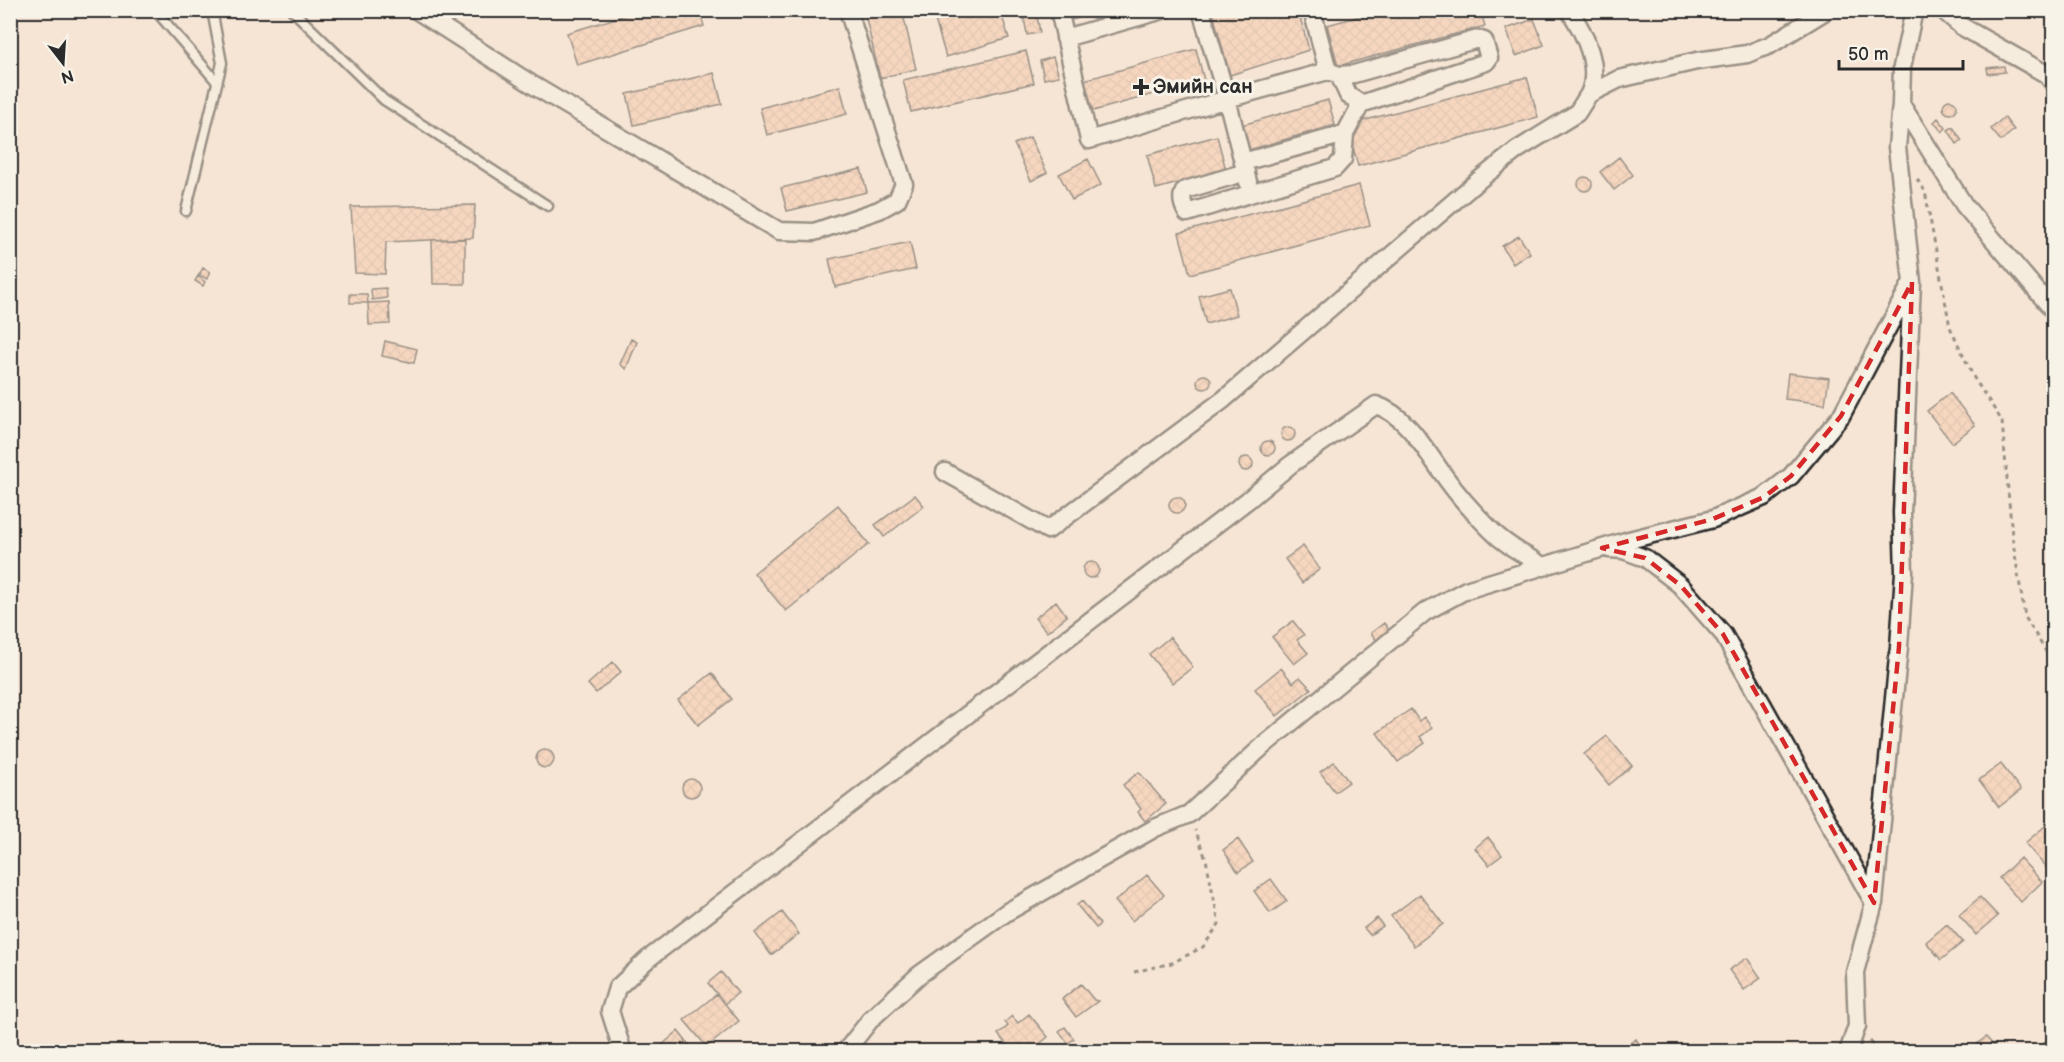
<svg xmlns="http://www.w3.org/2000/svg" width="2064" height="1062" viewBox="0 0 2064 1062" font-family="'Balsamiq Sans',sans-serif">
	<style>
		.building { fill: url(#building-cross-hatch); stroke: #2b2b2b; stroke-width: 1.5 }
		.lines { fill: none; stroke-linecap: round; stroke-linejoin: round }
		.lane-casing { stroke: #2b2b2b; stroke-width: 13 }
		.street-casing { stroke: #2b2b2b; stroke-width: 21 }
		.path { stroke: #2b2b2b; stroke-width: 3; stroke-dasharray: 4.5 4.5; stroke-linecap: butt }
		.lane { stroke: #f7f3e8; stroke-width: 8 }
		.street { stroke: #f7f3e8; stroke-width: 16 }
		.marked { fill: none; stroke: #d62828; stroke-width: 4.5; stroke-dasharray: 12 8; stroke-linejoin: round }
		.poi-dot { fill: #2b2b2b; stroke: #f7f3e8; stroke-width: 2 }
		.labels { text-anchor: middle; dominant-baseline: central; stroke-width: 6; stroke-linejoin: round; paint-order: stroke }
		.poi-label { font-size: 20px; font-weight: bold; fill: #2b2b2b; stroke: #f7f3e8; text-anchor: start }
	</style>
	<defs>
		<pattern id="building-cross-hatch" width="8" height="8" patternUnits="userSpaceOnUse" patternTransform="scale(1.5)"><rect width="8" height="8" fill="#f5c3a6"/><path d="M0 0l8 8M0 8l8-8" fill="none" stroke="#d2a88f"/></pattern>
	</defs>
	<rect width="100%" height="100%" fill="#f6e5d4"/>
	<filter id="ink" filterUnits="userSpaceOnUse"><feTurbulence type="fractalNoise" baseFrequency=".0167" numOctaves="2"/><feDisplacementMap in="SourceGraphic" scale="12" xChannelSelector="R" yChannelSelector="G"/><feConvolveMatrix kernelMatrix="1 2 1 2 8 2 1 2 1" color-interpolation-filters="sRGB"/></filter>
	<g filter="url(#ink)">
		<path class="building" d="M642,10h57l5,16 -127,39 -10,-32z
			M722,10h20l-19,6z
			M864,10h38l14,59 -36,9z
			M932,10h68l9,28 -63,19z
			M1036,10l4,23 -13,2 -4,-23z
			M1065,10h41l-38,11z
			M1212,10h86l11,40 -79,25z
			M1383,10h97l5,16 -147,40 -11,-41z
			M1534,19l10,26 -28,11 -10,-27z
			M1196,49l8,31 -111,31 -9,-31z
			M1026,51l8,32 -123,29 -8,-32z
			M1053,57l6,19 -15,3 -4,-18z
			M2004,66l1,6 -17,2 -1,-6z
			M714,73l8,31 -88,21 -7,-31z
			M1527,77l11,40 -180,49 -11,-41z
			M840,86l7,28 -80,21 -7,-27z
			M1943 107a7 7 0 1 1 14 0a7 7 0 1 1-14 0Z
			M1328,100l7,25 -93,27 -7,-25z
			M2004,117l10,13 -13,11 -10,-12z
			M1938,118l8,10 -4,4 -8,-10z
			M1953,127l9,14 -5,3 -9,-14z
			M1217,136l9,34 -70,19 -9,-34z
			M1030,137l17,36 -16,8 -17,-37z
			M1619,157l14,18 -19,15 -14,-18z
			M1088,159l13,26 -29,15 -13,-26z
			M861,169l6,23 -80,19 -6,-23z
			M1578 184a7 7 0 1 1 14 0a7 7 0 1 1-14 0Z
			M1359,185l11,40 -180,49 -11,-41z
			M475,205l-2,33 -87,4 -1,32 -30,-1 -4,-66z
			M1519,236l11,17 -17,11 -11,-18z
			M465,239v45h-32l-1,-44z
			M910,242l6,27 -81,18 -6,-28z
			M203,268l7,4 -3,7 -8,-4z
			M198,276l7,6 -2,4 -8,-5z
			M386,288l1,10 -15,2 -1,-11z
			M1230,288l7,27 -31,9 -7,-28z
			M350,294h17l1,9h-18z
			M389,302l1,22 -21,1 -1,-22z
			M631,339l6,3 -11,27 -6,-5z
			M385,341l32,8 -3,14 -32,-7z
			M1788,373l41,5 -4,26 -40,-5z
			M1197 382a7 7 0 1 1 14 0a7 7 0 1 1-14 0Z
			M1950,393l25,32 -23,18 -25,-32z
			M1281 434a7 7 0 1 1 14 0a7 7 0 1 1-14 0Z
			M1261 448a7 7 0 1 1 14 0a7 7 0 1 1-14 0Z
			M1239 464a7 7 0 1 1 14 0a7 7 0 1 1-14 0Z
			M915,495l9,11 -40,31 -9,-12z
			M1169 505a8 8 0 1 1 16 0a8 8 0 1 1-16 0Z
			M838,505l31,39 -83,67 -32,-38z
			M1303,546l17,23 -18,14 -17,-24z
			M1083 570a8 8 0 1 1 16 0a8 8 0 1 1-16 0Z
			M1056,601l11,15 -20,16 -12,-14z
			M1293,621l11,14 -7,5 11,13 -14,11 -22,-27z
			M1384,623l6,8 -13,10 -6,-8z
			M1170,637l23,30 -21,16 -23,-29z
			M613,662l8,10 -25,21 -8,-9z
			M1281,668l12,15 7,-6 11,12 -34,27 -22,-27z
			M712,673l20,26 -34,26 -20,-25z
			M1411,709l8,12 5,-4 8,11 -12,9 5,6 -27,19 -21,-29z
			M1607,736l25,30 -23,19 -25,-31z
			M536 759a9 9 0 1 1 18 0a9 9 0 1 1-18 0Z
			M1334,762l15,20 -14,10 -15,-20z
			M2001,764l20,26 -22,17 -20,-27z
			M1139,772l27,32 -21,17 -7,-9 3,-3 -18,-24z
			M682 788a9 9 0 1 1 18 0a9 9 0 1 1-18 0Z
			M2050,822l4,4v41l-5,4 -24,-28z
			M1488,837l14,18 -13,10 -14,-17z
			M1238,839l15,23 -15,10 -15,-22z
			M2020,858l22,24 -21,20 -22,-24z
			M1147,875l17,20 -32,26 -17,-20z
			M1271,879l16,22 -17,12 -16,-22z
			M1420,894l23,30 -29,22 -23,-30z
			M1980,897l18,19 -22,19 -17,-20z
			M1082,901l18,23 -4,4 -19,-23z
			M782,912l17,22 -28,21 -16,-22z
			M1377,918l6,8 -13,9 -6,-7z
			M1947,924l16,18 -22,18 -15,-18z
			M1747,958l14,20 -17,12 -15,-20z
			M721,972l17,21 -13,11 -17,-21z
			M1081,984l13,16 4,1 -22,16 -14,-18z
			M717,994l22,27 -32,26 -23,-27z
			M1029,1014l19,23 -18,15h-18l-14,-18 10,-8 -3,-4 7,-6 6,7z
			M1065,1027l9,12 -6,4 -9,-12z
			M678,1031l12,15 -7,6h-29z
			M1986,1037l9,10 -4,5h-8l-6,-8z
			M2051,1037l3,4v11h-21z
			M1636,1039l8,13h-24l-1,-2z"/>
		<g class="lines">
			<g class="lane-casing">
				<path id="lane" d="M155,10l62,72
					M292,10l92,90 164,106
					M186,211l36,-148 -10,-53"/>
			</g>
			<g class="street-casing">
				<path id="street" d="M416,10l120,77 243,144 35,1 65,-22 18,-10 7,-16 -56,-174
					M1059,10l30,130 138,-41 21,83
					M1201,10l26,89 101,-28 -16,-61
					M1569,10c16,23 32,58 20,84
					M1914,10l-12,57 -1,37 63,101 90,106
					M1943,10l18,16 85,48 8,10
					M1065,38l98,-28
					M1339,75l9,20 13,9
					M1243,162l102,-28
					M1246,172l-61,18c-5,7 -2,16 2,23l148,-45 8,-9 2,-25 16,-30 125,-42 3,-4 -5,-17 -6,-2 -124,35 -15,1 -11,-4
					M945,472l103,58 175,-130 256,-220 38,-30 60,-37 12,-19 30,-15 78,-18 50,-7 23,-9 57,-35
					M1609,549l14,1 22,8 35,27 43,49 151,269
					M623,1052l-13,-41 7,-23 31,-29 600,-459 42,-35 86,-60c33,11 52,50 72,76 13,18 28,34 43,49 15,16 35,25 53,37
					M845,1052l26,-33 48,-44 88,-63 148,-84 34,-14 74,-68 162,-134 41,-22 163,-50 84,-21 51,-22 27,-21 50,-60 71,-134
					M1848,1052l9,-26 -2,-54 19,-69 25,-256 5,-75 -2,-59 10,-231 -15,-135 4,-43"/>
			</g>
			<path class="path" d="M1917,179l8,12 25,136 24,51 28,43 10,115 13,81 29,48
				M1134,972l38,-9 31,-16 16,-23 -13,-65 -11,-29
				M1870,1041l9,11"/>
			<use href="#lane" class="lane"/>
			<use href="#street" class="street"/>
		</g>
	</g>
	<path d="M0 0H2064V1062H0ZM1912,282l-13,365 -25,256 -151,-269 -43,-49 -35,-27 -43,-10 111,-29 51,-22 27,-21 50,-60z" fill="#f6e5d4" fill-opacity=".55" fill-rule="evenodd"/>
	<path class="marked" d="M1912,282l-13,365 -25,256 -151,-269 -43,-49 -35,-27 -43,-10 111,-29 51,-22 27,-21 50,-60z"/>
	<path class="poi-dot" d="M1138 78h6v6h6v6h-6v6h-6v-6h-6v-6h6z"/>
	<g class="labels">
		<g class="poi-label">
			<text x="1153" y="87">Эмийн сан</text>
		</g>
	</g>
	<rect width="2064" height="1062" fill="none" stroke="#f7f3e8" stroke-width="36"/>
	<rect x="18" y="18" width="2028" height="1026" fill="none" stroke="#2b2b2b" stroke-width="2" filter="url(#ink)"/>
	<g transform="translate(63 63) rotate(163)" stroke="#f7f3e8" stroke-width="4.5" paint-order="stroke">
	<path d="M0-4.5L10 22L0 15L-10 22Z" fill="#2b2b2b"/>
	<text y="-9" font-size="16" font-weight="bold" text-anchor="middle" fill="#2b2b2b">N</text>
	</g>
	<path d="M1839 60v9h124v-9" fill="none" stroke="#2b2b2b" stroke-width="3"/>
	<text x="1848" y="60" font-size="18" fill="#2b2b2b" stroke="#f7f3e8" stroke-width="4.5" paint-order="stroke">50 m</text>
</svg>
